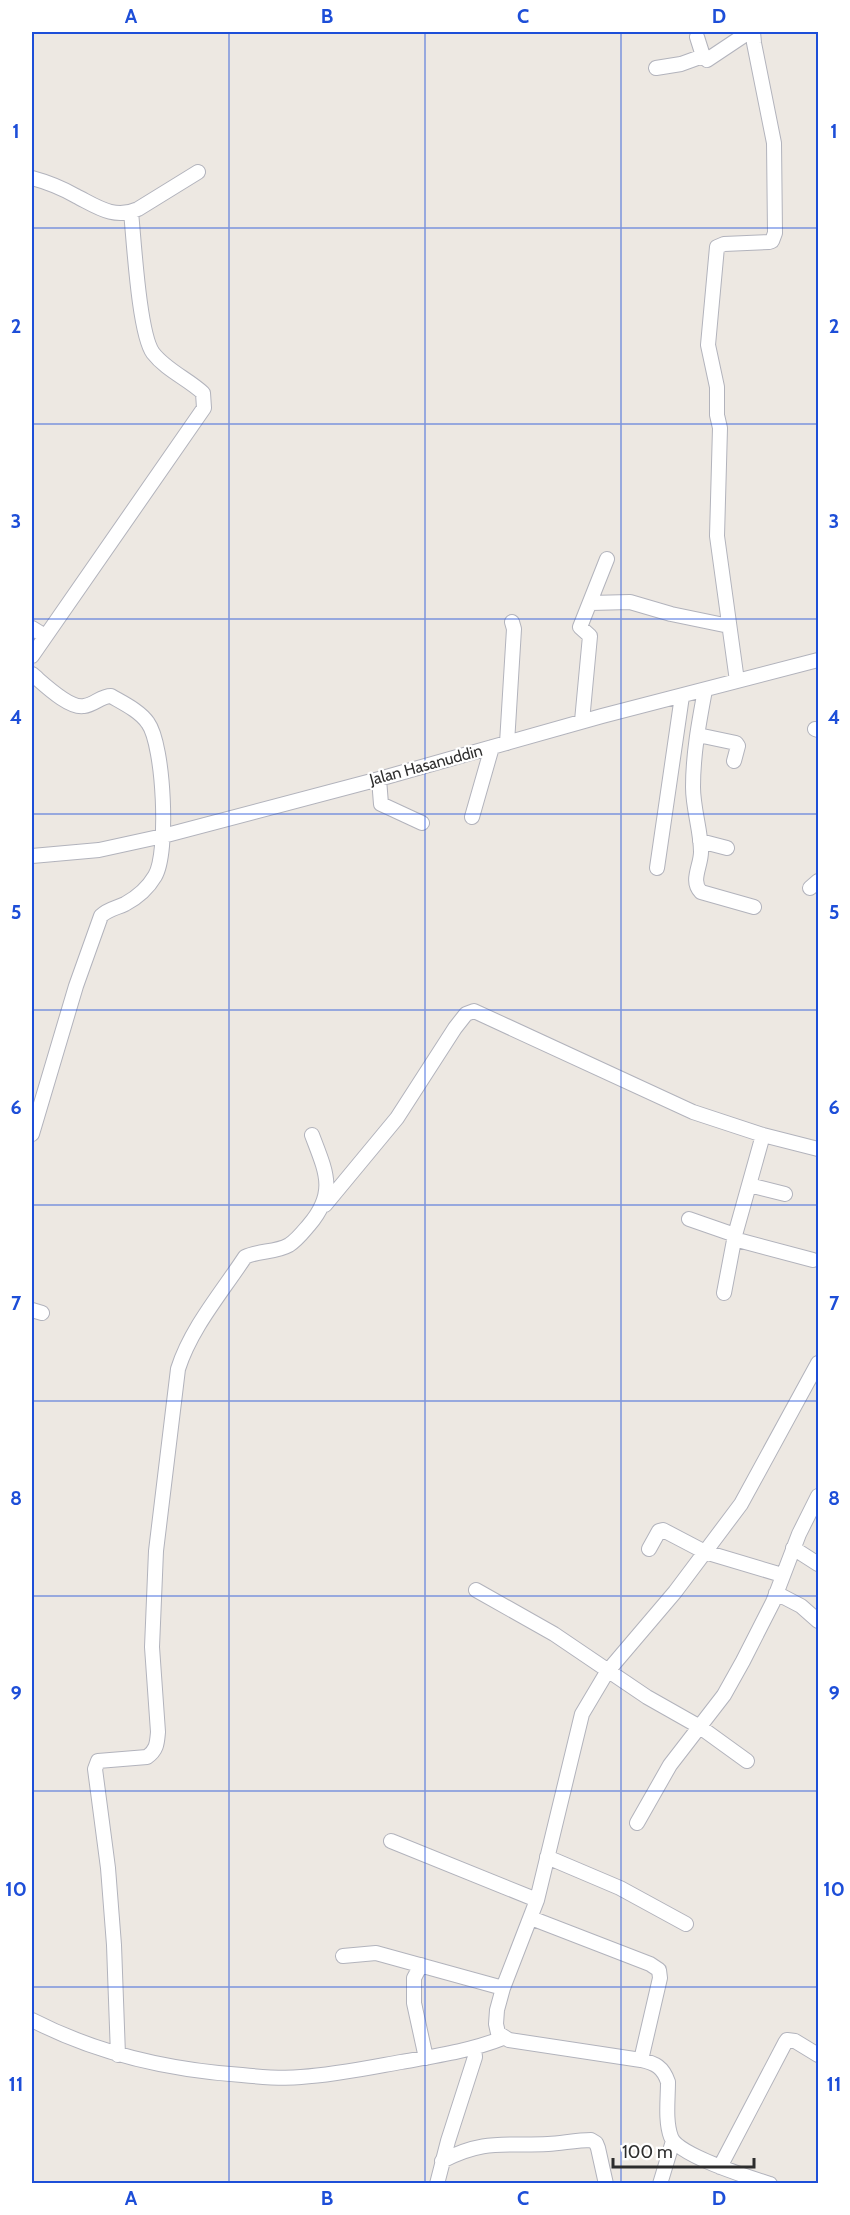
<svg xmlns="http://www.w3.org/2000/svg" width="850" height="2215" viewBox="0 0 850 2215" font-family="Cabin,sans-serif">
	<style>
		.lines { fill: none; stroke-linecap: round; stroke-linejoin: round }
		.minor-casing { stroke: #b2b3bc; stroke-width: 16 }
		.minor { stroke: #fff; stroke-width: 14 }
		.grid { fill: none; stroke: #1d4ed8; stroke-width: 1.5; stroke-opacity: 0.55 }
		.labels { text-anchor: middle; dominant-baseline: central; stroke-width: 4.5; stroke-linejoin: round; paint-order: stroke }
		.street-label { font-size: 16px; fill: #2d2d2d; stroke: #fff }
		.neatline { fill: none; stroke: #1d4ed8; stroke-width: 2 }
		.grid-label { font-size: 20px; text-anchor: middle; font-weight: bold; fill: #1d4ed8 }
	</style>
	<rect width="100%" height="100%" fill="#ede8e2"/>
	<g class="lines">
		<g class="minor-casing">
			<path id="minor" d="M697,37l6,19 4,4 42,-28
				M656,68l25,-4 22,-8
				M32,178c15,4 30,10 44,18 20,10 38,24 62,13l60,-37
				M591,603l39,-1 41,12 58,12
				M32,628l13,8
				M32,656l172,-248 -1,-15c-15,-14 -37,-23 -50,-40 -14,-19 -19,-112 -22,-141
				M32,674c12,10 37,35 52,32 10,-1 17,-10 27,-10 12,7 29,15 37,27 16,22 21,130 7,153 -7,12 -17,21 -30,28 -8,4 -17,5 -24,12l-25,70 -44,148
				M737,681l-20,-145 3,-108 -3,-13v-28l-9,-42 9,-98 7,-3 45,-2 3,-1 3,-8 -1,-90 -20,-100 -1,-11
				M705,690c-6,32 -12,64 -12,97 0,22 8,44 8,65 0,14 -11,29 0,40l53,15
				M582,721l8,-85 -10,-9 27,-68
				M815,729l3,1
				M698,735l38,8 2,3 -4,15
				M507,743l7,-114 -2,-7
				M379,779l2,25 41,19
				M472,817l20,-70
				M700,841l27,7
				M32,856l67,-6 64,-14 216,-57 223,-63 216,-56
				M657,868l25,-172
				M810,888l8,-7
				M749,1185l36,9
				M325,1205l72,-87 58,-90 11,-14 8,-3 219,101 70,23 55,14
				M689,1219l46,16
				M734,1239l79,21
				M724,1293l11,-58 28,-100
				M32,1310l10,3
				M793,1548l25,16
				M649,1549l10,-18 4,-1 42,22 77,23
				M476,1590l78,44 93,63 53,30 47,34
				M776,1593l25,13 17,15
				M637,1823l33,-58 54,-70 19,-34 30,-59 26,-68 19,-38
				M391,1841l146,59
				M547,1857l73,31 66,36
				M531,1918l119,46 9,6 1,8 -19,82
				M343,1956l33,-3 127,35
				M421,1965l-7,13v25l12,55
				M32,2020c66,34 136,50 210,55 19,2 40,4 59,2 34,-2 67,-9 100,-15 34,-6 69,-11 102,-24
				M118,2055l-4,-110 -6,-77 -13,-99 3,-8 49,-4c10,-7 10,-14 11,-25l-6,-85 4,-96 22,-182c13,-41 44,-77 67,-112 14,-7 30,-4 44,-12 8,-5 14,-13 20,-20 28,-33 17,-53 3,-90
				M442,2161c42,-22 62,-15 106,-17 15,-1 29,-4 43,-4l5,3 2,5 8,36
				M720,2167l65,-124 2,-3 8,1 23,14
				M437,2184l11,-43 27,-84 -1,-9
				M660,2184l13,-43
				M770,2184c-19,-6 -93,-29 -99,-47 -6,-16 -3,-38 -3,-55 -5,-15 -13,-19 -27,-22l-132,-20 -11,-7 -2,-9 1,-14 6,-22 34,-88 45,-186 25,-42 68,-80 66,-88 77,-141"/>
		</g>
		<use href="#minor" class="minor"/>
	</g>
	<path class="grid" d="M229,32v2152M425,32v2152M621,32v2152M32,228h786M32,424h786M32,619h786M32,814h786M32,1010h786M32,1205h786M32,1401h786M32,1596h786M32,1791h786M32,1987h786"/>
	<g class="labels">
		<g class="street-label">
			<text transform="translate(426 765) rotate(-15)">Jalan Hasanuddin</text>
		</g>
	</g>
	<rect width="850" height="2215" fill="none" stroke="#ffffff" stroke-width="66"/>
	<path d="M613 2158v9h141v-9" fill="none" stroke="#2d2d2d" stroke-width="3"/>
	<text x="622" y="2158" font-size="18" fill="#2d2d2d" stroke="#ffffff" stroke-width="4.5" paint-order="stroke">100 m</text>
	<rect x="33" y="33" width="784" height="2149" class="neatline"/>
	<g class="grid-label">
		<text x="131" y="23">A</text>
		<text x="327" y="23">B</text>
		<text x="523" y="23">C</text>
		<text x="719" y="23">D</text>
		<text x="16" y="138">1</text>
		<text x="834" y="138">1</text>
		<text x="16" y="333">2</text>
		<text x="834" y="333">2</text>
		<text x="16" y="528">3</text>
		<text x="834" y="528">3</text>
		<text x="16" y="724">4</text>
		<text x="834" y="724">4</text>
		<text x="16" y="919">5</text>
		<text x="834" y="919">5</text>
		<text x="16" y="1114">6</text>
		<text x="834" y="1114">6</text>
		<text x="16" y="1310">7</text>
		<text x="834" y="1310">7</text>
		<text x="16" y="1505">8</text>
		<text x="834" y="1505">8</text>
		<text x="16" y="1700">9</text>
		<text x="834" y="1700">9</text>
		<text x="16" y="1896">10</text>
		<text x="834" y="1896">10</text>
		<text x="16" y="2091">11</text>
		<text x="834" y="2091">11</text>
		<text x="131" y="2205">A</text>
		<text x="327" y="2205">B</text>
		<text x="523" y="2205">C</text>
		<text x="719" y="2205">D</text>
	</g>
</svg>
